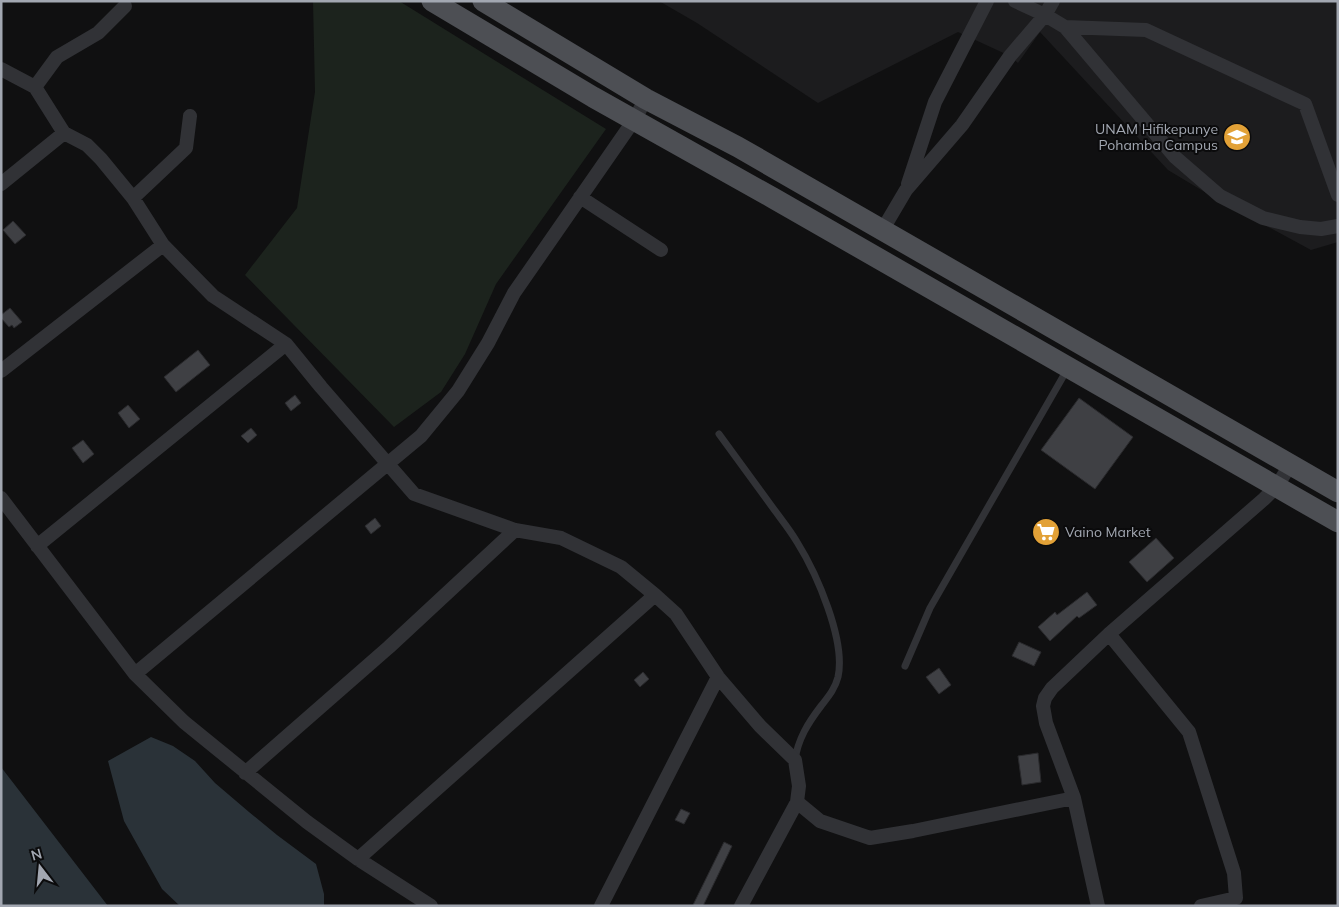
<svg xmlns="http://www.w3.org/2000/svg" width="1339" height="907" viewBox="0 0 1339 907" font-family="Mulish,sans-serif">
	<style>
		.built { fill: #1c1c1e }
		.green { fill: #1c231d }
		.water { fill: #2a3238 }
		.building { fill: #3f4044; stroke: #2a2a2d }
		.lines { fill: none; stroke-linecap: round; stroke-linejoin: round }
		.service { stroke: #313236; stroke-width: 7 }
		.minor { stroke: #313236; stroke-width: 14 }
		.primary { stroke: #4d4f54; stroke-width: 21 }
		.labels { text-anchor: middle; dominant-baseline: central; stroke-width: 4; stroke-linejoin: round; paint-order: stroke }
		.poi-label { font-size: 14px; fill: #a2a7b1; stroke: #0b0b0c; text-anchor: end }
	</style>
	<rect width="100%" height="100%" fill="#101011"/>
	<path class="built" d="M659,1h679v241l-27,8 -98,-53 -45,-27 -128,-138 -22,31 -8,-7 -52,-24 -140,71 -121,-80z"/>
	<path class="green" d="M313,1h86l207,128 -110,155 -31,70 -24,38 -47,35 -149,-152 52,-67 18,-116z"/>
	<path class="water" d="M151,737l22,9 22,15 20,22 34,29 28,23 39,29 8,30v12h-144l-18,-17 -38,-68 -16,-60z
		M1,767l107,139h-107z"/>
	<path class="building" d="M13,221l13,14 -11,9 -12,-14z
		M10,308l12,14 -8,6 -2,-3 -3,2 -8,-9v-3z
		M198,350l12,15 -34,27 -12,-15z
		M295,395l6,8 -10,8 -6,-8z
		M1079,398l54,39 -38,52 -54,-39z
		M128,405l12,14 -11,9 -11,-15z
		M251,428l6,7 -9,8 -7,-7z
		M83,440l11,14 -11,9 -11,-15z
		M375,518l6,8 -10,8 -6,-8z
		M1156,538l18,20 -27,24 -18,-20z
		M1087,592l10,13 -18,13 -2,-2 -27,25 -12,-14 17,-15 2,3z
		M1019,642l22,10 -7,14 -22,-10z
		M939,668l12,17 -12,9 -13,-17z
		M643,672l6,7 -9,8 -6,-7z
		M1038,753l3,29 -19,3 -4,-29z
		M681,809l9,4 -6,11 -9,-4z
		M724,842l8,4 -29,60h-8l-2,-1z"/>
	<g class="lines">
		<path class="service" d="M719,434c18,25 36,49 54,74 8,11 17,22 24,34 20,32 49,99 41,135 -3,12 -10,20 -17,29 -13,17 -23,33 -26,54
			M905,666l25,-58 138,-240"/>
		<path class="minor" d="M1015,1l30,14 20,12 110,130 45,39 43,22 37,9 21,2 17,-3
			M1065,27l81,3 159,74 33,91
			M1,69l34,18 29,46 23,12 14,14 32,39 30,47 50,51 73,48 35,43 93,107 101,36 46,8 60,29 34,28 21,19 42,63 42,49 35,34 4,26 -2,16 -56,104
			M35,87l22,-30 41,-24 27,-27
			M1,184l63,-51
			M908,184l27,-82 52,-101
			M580,197l81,53
			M133,198l53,-50 4,-32
			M883,229l23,-39 56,-65 48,-69 35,-41 8,-14
			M1,371l162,-126
			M1,498l134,176 49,48 123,100 51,37 73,47
			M37,546l249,-202
			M1109,634l80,98 45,141 2,25 -35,8
			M135,674l286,-238 37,-45 30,-48 26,-50 120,-173 12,-21
			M245,773l144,-126 126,-117
			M797,802l23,19 50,17 43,-7 161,-33
			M358,859l297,-264
			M601,906l117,-229
			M1098,906l-24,-108 -28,-75 -3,-17 2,-8 7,-10 57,-54 155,-135 13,-13 13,-21"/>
		<path class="primary" d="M432,1l161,96 180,101 565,324
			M483,1l163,98 92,48 600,345"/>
	</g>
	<defs>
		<g id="university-disc" transform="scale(1.4375)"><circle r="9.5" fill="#e2a137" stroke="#0b0b0c"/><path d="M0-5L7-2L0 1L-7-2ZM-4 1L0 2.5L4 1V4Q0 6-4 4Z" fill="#fff"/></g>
		<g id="supermarket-disc" transform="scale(1.4375)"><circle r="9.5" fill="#e2a137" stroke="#0b0b0c"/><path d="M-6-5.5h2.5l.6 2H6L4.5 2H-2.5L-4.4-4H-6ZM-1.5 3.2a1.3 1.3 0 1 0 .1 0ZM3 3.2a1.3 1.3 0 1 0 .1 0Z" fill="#fff"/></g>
	</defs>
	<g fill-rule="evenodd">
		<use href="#university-disc" x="1237" y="137"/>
		<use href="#supermarket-disc" x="1046" y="532"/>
	</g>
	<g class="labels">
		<g class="poi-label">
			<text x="1218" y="129">UNAM Hifikepunye<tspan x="1218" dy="16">Pohamba Campus</tspan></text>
			<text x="1065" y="532" text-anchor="start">Vaino Market</text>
		</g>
	</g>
	<rect width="1339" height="907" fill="none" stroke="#a2a7b1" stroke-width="5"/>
	<g transform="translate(40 867) rotate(344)" stroke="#0b0b0c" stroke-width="4" paint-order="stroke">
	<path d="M0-4L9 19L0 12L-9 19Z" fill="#a2a7b1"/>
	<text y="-8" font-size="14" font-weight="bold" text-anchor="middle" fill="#a2a7b1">N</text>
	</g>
</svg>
